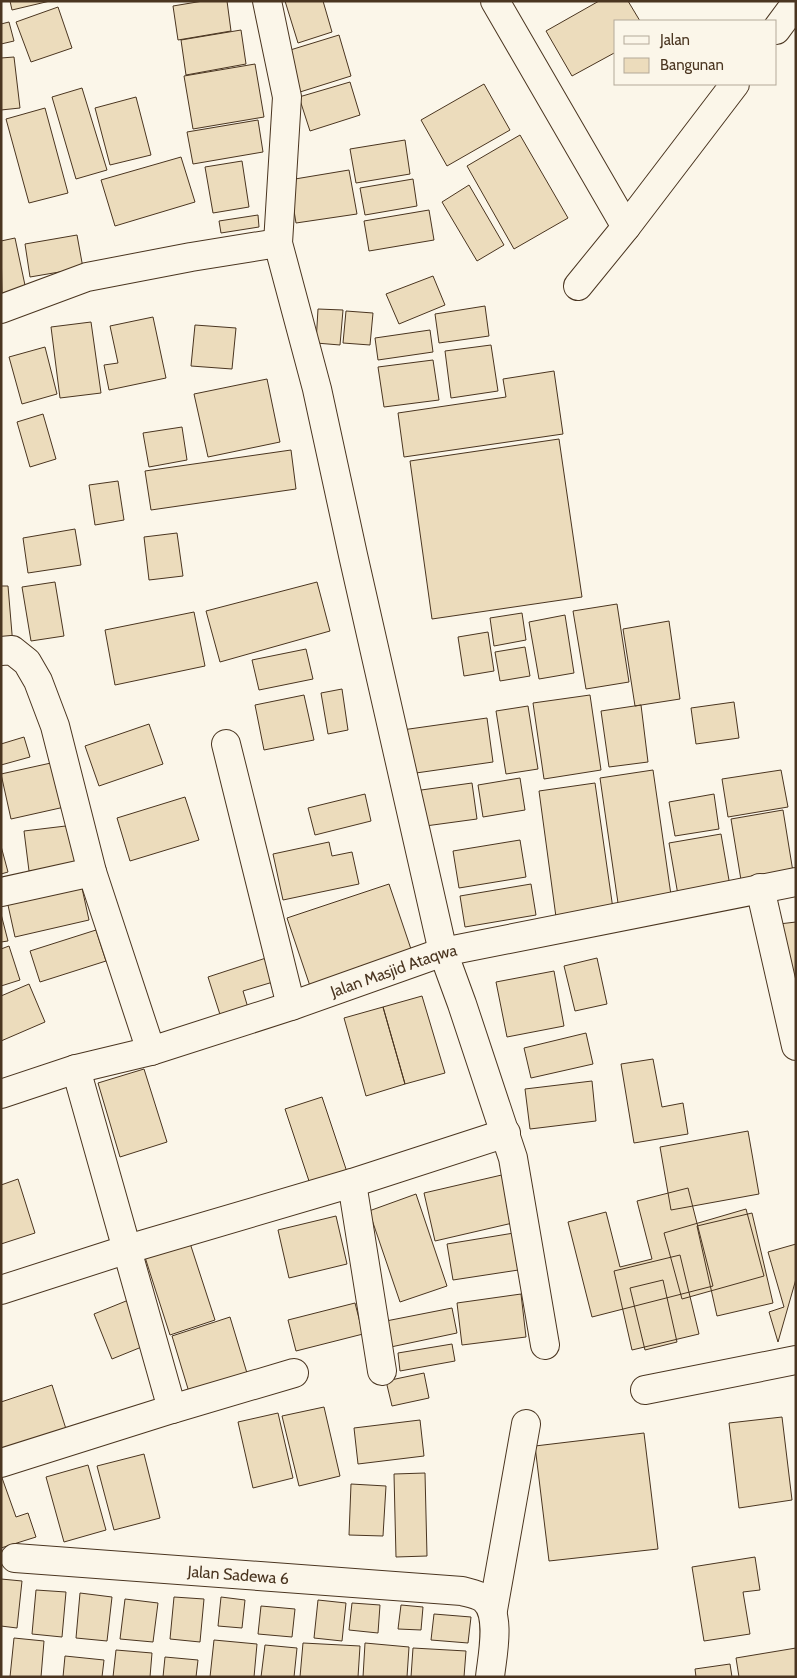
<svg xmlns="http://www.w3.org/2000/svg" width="797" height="1678" viewBox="0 0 797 1678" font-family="Cabin,sans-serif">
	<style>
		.building { fill: #ecdcbc; stroke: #4a3520 }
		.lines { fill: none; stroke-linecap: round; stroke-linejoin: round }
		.minor-casing { stroke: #4a3520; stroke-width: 30 }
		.minor { stroke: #fbf6e9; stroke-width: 28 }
		.labels { text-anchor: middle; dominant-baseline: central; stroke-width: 4; stroke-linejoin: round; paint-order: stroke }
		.street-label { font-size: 16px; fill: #4a3520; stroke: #fbf6e9 }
	</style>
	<rect width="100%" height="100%" fill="#fbf6e9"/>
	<path class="building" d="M10,1h40l-38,9z
		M203,1h24l4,30 -53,9 -5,-34z
		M285,1h38l9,31 -34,11z
		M599,1h29l12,20h-24v31l-44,24 -26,-45z
		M58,7l14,41 -41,14 -15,-40z
		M9,22l5,19 -13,3v-20z
		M241,30l5,34 -60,11 -5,-35z
		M339,35l12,41 -51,16 -13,-41z
		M14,57l6,51 -19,2v-52z
		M255,64l9,53 -71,12 -9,-53z
		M350,82l10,33 -50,16 -11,-34z
		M484,84l26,46 -63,36 -26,-46z
		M82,88l25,82 -31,9 -24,-82z
		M136,97l15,58 -41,10 -15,-57z
		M45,108l23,85 -39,10 -23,-84z
		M258,120l5,32 -70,12 -6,-32z
		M520,135l48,83 -54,31 -47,-83z
		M405,140l5,34 -54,9 -6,-34z
		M181,157l14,45 -80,24 -14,-46z
		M242,161l7,46 -36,6 -8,-46z
		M349,170l8,44 -61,9 -7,-43z
		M413,179l4,27 -52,9 -5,-27z
		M469,185l35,60 -27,16 -35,-59z
		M429,210l5,30 -65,11 -5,-30z
		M258,215l1,12 -38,6 -2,-12z
		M77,235l6,33 -53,9 -5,-33z
		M15,238l11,52 -24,5 -1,-54z
		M433,276l12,29 -46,19 -13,-30z
		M485,306l4,30 -50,7 -4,-29z
		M318,309l25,1 -3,35 -24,-2z
		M346,311l27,2 -3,32 -27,-2z
		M153,317l13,61 -57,12 -5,-25 14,-2 -8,-37z
		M91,322l10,71 -41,5 -9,-71z
		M195,325l41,3 -4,41 -41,-3z
		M430,330l3,22 -55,8 -3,-22z
		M491,345l7,46 -47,7 -6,-47z
		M45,347l12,47 -35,10 -13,-47z
		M433,360l6,40 -55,7 -6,-40z
		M554,371l9,63 -159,23 -6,-44 108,-16 -3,-18z
		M267,379l13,63 -72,15 -14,-63z
		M43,414l13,45 -26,8 -13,-45z
		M182,427l5,33 -38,7 -6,-34z
		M559,439l23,158 -150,22 -22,-158z
		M291,450l5,39 -145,21 -6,-39z
		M118,481l6,39 -29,5 -6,-40z
		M75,529l6,36 -53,8 -5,-35z
		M177,533l6,43 -34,4 -5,-43z
		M55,582l9,54 -33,5 -9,-54z
		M317,582l13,49 -110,31 -14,-51z
		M1,586h7l5,60 -12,1z
		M617,604l12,78 -43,7 -13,-78z
		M194,612l11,54 -90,19 -10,-55z
		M522,613l4,27 -32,6 -4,-28z
		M565,615l9,58 -35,6 -10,-57z
		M669,621l11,78 -45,7 -12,-77z
		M488,632l6,39 -30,5 -6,-39z
		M525,647l5,29 -30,5 -5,-29z
		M306,649l7,30 -54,11 -7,-30z
		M342,689l6,41 -20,4 -7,-41z
		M304,695l10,45 -50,10 -9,-45z
		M590,695l11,75 -57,9 -11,-76z
		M734,702l5,36 -43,6 -5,-36z
		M641,705l7,57 -39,5 -8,-56z
		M528,706l10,63 -32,5 -10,-63z
		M487,718l6,44 -84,12 -7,-44z
		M149,724l14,40 -64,22 -14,-40z
		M24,737l6,20 -29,8v-21z
		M60,761l9,45 -58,13 -10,-45z
		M653,770l19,132 -53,8 -19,-132z
		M781,770l7,37 -60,10 -6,-38z
		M520,778l5,32 -42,7 -5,-32z
		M472,783l5,36 -59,8 -4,-36z
		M595,783l18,126 -57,8 -17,-126z
		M365,794l6,27 -56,14 -7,-27z
		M714,794l5,35 -44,7 -6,-34z
		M185,797l14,43 -69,21 -13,-43z
		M783,810l10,62 -52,8 -10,-61z
		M74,825l5,40 -50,6 -5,-40z
		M721,834l9,52 -52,9 -9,-52z
		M520,840l6,37 -67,11 -6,-37z
		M329,842l3,14 20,-4 7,32 -76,16 -10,-46z
		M1,846l7,26 -7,2z
		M80,879l9,41 -74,17 -9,-41z
		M389,884l24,71 -102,34 -24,-71z
		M531,884l5,31 -71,12 -5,-31z
		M1,914l7,27 -7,1z
		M796,922v74l-17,-72z
		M96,930l10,31 -66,21 -10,-31z
		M9,946l11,34 -19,6v-37z
		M266,958l7,24 -30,9 8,27 -27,9 -16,-50z
		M597,958l10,46 -32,7 -11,-45z
		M554,971l10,55 -57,11 -11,-55z
		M29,984l16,38 -44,19v-45z
		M422,996l23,77 -40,11 -22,-77z
		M383,1007l22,77 -39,12 -22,-78z
		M586,1033l7,31 -62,14 -7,-30z
		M653,1059l9,48 21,-4 5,31 -54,9 -13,-79z
		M144,1069l23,73 -47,15 -22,-74z
		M592,1081l4,40 -66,8 -5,-40z
		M322,1097l25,75 -37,12 -25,-75z
		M748,1131l11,63 -88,16 -11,-63z
		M506,1174l11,48 -82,19 -11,-48z
		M18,1179l17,54 -34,11v-59z
		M688,1188l25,98 -121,31 -24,-95 38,-10 14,55 32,-8 -15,-58z
		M416,1194l31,92 -47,16 -31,-91z
		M746,1209l18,67 -82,23 -18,-66z
		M752,1213l21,90 -56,13 -20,-90z
		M336,1216l11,48 -58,14 -11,-48z
		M520,1232l5,37 -72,11 -6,-36z
		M188,1237l27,83 -45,15 -27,-84z
		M796,1244v35l-18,63 -9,-30 15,-5 -16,-55z
		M680,1255l19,79 -67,16 -18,-79z
		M663,1280l14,62 -32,8 -15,-62z
		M521,1294l5,43 -64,8 -5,-42z
		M131,1299l18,45 -37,15 -18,-45z
		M355,1303l8,31 -67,17 -8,-31z
		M452,1308l5,25 -71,15 -5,-26z
		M230,1317l20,66 -58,19 -20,-66z
		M452,1344l3,17 -55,10 -2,-18z
		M424,1373l5,25 -37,8 -6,-25z
		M52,1385l14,44 -65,21v-48z
		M324,1407l16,69 -41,10 -17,-70z
		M278,1413l15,65 -40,10 -15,-66z
		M782,1417l10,83 -53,8 -10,-85z
		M420,1420l4,36 -66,8 -4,-36z
		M644,1433l14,116 -109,12 -14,-115z
		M144,1454l16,64 -46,12 -17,-64z
		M88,1465l18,65 -42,12 -18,-65z
		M425,1473l2,83 -31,1 -2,-83z
		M1,1475l15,42 12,-4 8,24 -35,11z
		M351,1484l35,2 -3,50 -34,-1z
		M755,1557l5,33 -17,2 7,42 -46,7 -12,-74z
		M1,1579l21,2 -5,47 -16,-2z
		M36,1590l30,2 -4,45 -30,-3z
		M80,1593l32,4 -5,44 -31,-3z
		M174,1597l30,2 -4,43 -30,-3z
		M221,1597l24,3 -3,28 -24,-2z
		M125,1599l33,4 -5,39 -33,-3z
		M318,1600l28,3 -4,38 -28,-3z
		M352,1603l28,2 -2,28 -29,-3z
		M401,1605l22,2 -2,23 -23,-1z
		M261,1606l34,3 -3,28 -34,-3z
		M434,1614l37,3 -3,26 -37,-3z
		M14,1638l30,3 -3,36h-31z
		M214,1640l43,4 -3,33h-44z
		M303,1643l57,3 -2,31h-58z
		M365,1643l44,4 -2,30h-44z
		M265,1645l32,3 -3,29h-33z
		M413,1648l53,3 -2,26h-53z
		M796,1648v29h-57l-3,-19z
		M116,1650l36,3 -2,24h-37z
		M65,1656l39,4 -2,17h-39z
		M165,1657l33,3 -2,17h-33z
		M730,1664l2,13h-36l-1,-8z"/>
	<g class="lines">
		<g class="minor-casing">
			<g id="minor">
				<path d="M267,1l20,96 -9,146 39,146 36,166 90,397 19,52 51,154 32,187"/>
				<path d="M495,1l131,226"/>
				<path d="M776,30l20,-27"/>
				<path d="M578,286l48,-59 109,-143"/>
				<path d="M1,309l86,-32 104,-20 87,-14"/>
				<path d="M1,651l11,-1 15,12 11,19 17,45 37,146 59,179"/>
				<path d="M226,744l65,262"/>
				<path d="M760,888l36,158"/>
				<path d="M1,892l91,-20"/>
				<path id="s1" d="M1,1094l75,-25 75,-18 140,-45 152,-54 353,-70"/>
				<path d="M352,1183l30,188"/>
				<path d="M1,1290l127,-41 224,-66 154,-50"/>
				<path d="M645,1390l151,-30"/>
				<path d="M172,1409l122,-36"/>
				<path d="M1,1463l171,-54 -96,-340"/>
				<path id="s2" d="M15,1558l447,33c7,2 16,3 22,8 18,15 8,58 6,78"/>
				<path d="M493,1610l33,-186"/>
			</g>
		</g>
		<use href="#minor" class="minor"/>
	</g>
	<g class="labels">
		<g class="street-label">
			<text stroke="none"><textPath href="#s1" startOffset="412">Jalan Masjid Ataqwa</textPath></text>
			<text stroke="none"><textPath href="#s2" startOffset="224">Jalan Sadewa 6</textPath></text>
		</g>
	</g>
	<rect width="797" height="1678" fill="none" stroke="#4a3520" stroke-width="5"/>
	<rect x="614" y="20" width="162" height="65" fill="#fbf6e9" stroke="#b4a999"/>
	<rect x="624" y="36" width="25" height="8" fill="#fbf6e9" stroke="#b4a999"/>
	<text x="660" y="45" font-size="15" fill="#4a3520">Jalan</text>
	<rect x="624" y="58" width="25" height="15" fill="#ecdcbc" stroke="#b4a999"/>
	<text x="660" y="70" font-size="15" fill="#4a3520">Bangunan</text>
</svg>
